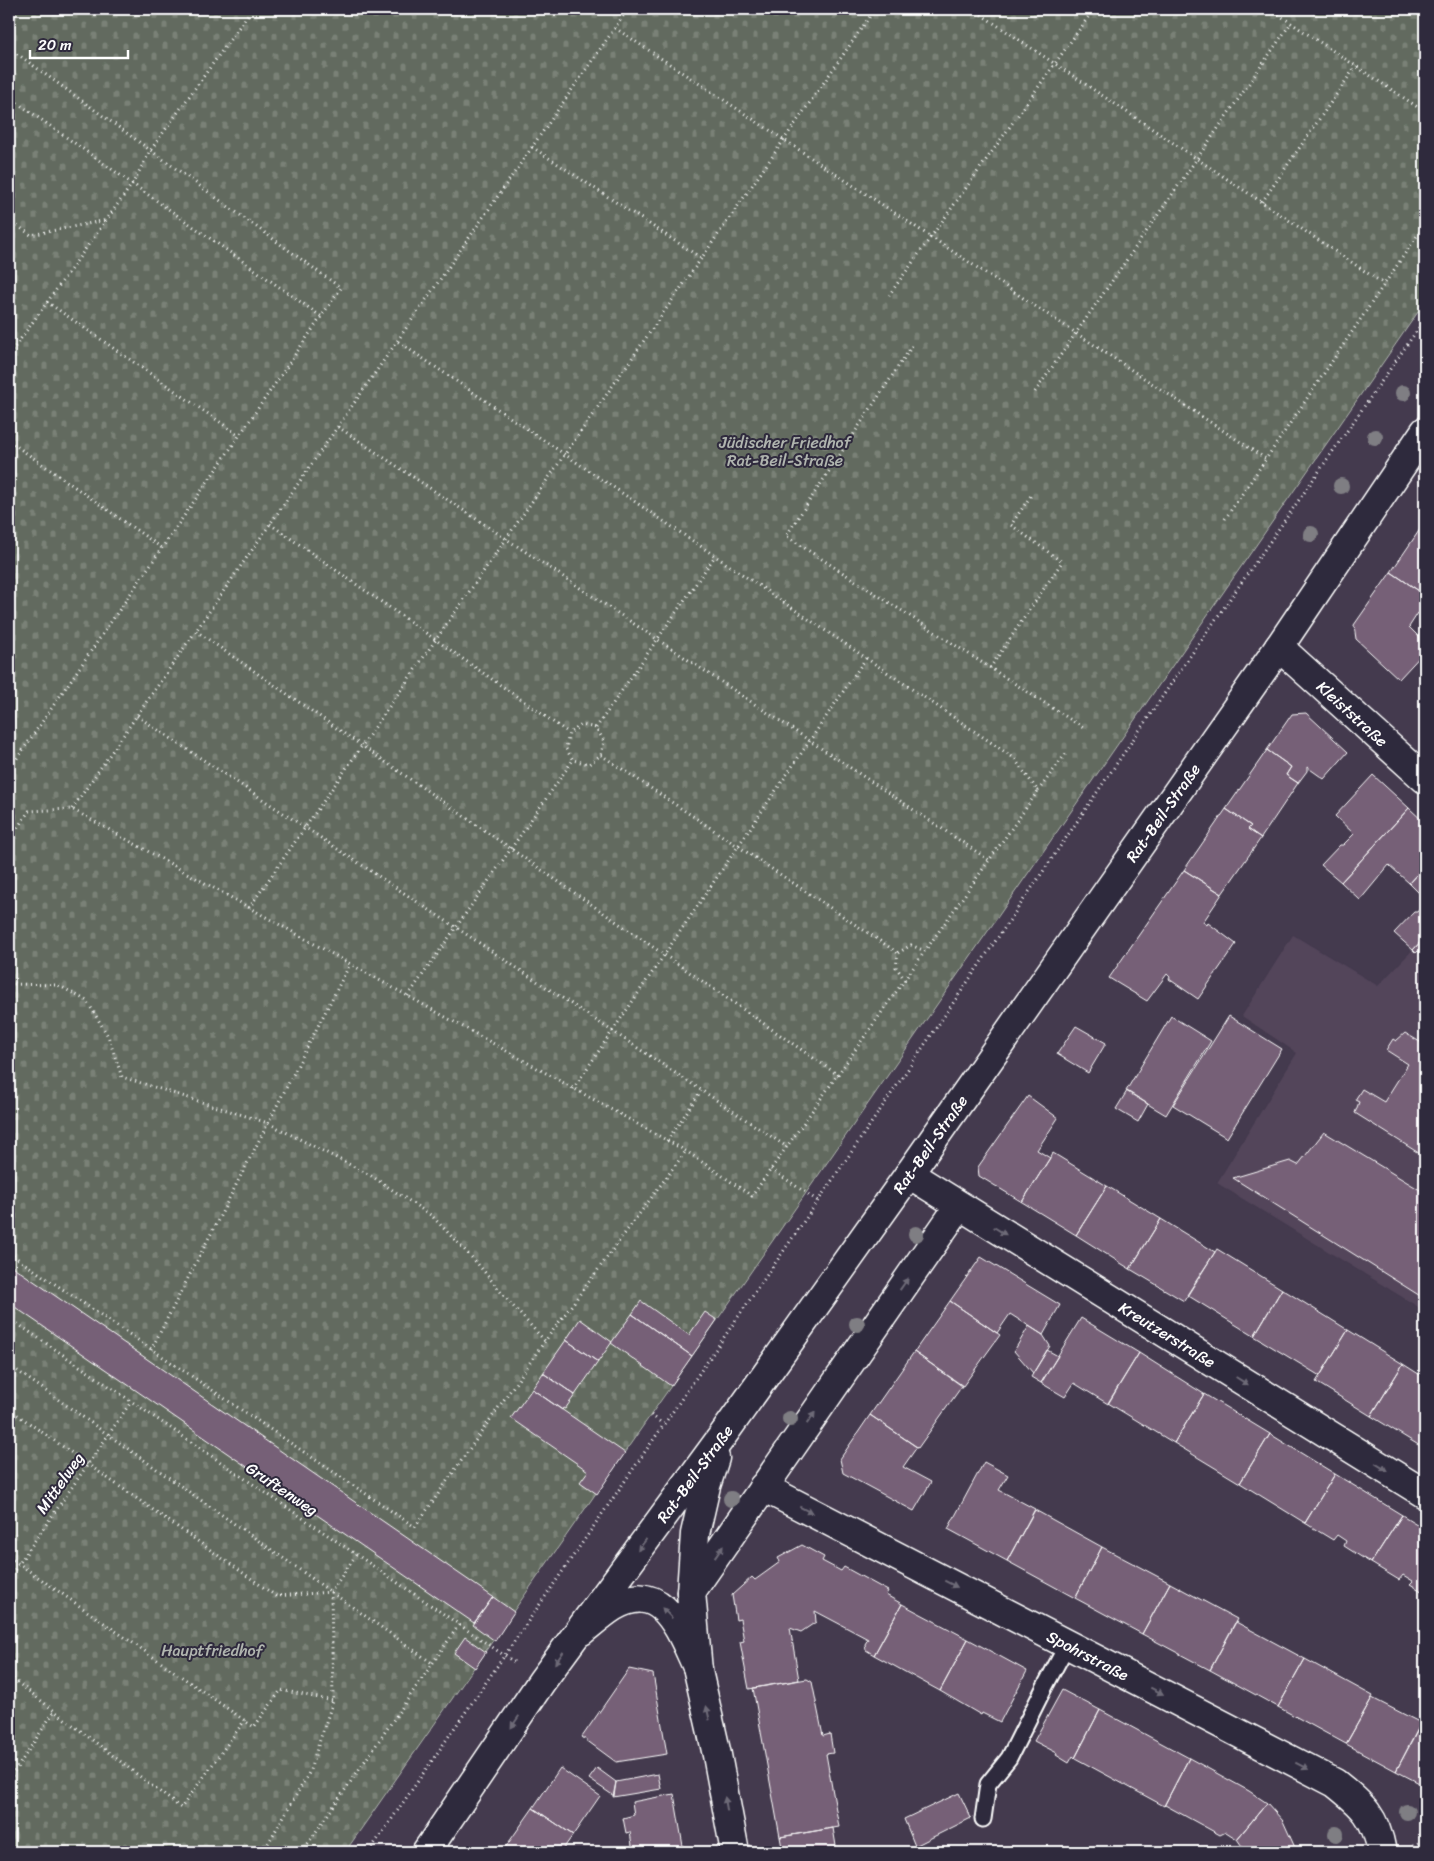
<svg xmlns="http://www.w3.org/2000/svg" width="1434" height="1861" viewBox="0 0 1434 1861" font-family="Sriracha,sans-serif">
	<style>
		.built { fill: #53455a }
		.cemetery { fill: url(#cemetery-stones); stroke: #b0b5af }
		.building { fill: #766077; stroke: #fff }
		.lines { fill: none; stroke-linecap: round; stroke-linejoin: round }
		.lane-casing { stroke: #fff; stroke-width: 19 }
		.street-casing { stroke: #fff; stroke-width: 31 }
		.secondary-casing { stroke: #fff; stroke-width: 31 }
		.path { stroke: #fff; stroke-width: 3; stroke-dasharray: 1 4; stroke-linecap: butt }
		.lane { stroke: #2f2a3d; stroke-width: 15 }
		.street { stroke: #2f2a3d; stroke-width: 28 }
		.secondary { stroke: #2f2a3d; stroke-width: 28 }
		.tree { fill: #7f7e83 }
		.oneway { fill: #6d6a77 }
		.labels { text-anchor: middle; dominant-baseline: central; stroke-width: 4; stroke-linejoin: round; paint-order: stroke }
		.park-label { font-size: 16px; fill: #b0b5af; stroke: #2f2a3d }
		.street-label { font-size: 16px; fill: #fff; stroke: #2f2a3d }
	</style>
	<defs>
		<pattern id="cemetery-stones" width="16" height="16" patternUnits="userSpaceOnUse" patternTransform="scale(1.25)"><rect width="16" height="16" fill="#626b5f"/><path d="M2 7V4a2 2 0 0 1 4 0v3zM10 15v-3a2 2 0 0 1 4 0v3z" fill="#7a8177"/></pattern>
	</defs>
	<rect width="100%" height="100%" fill="#443a4e"/>
	<filter id="ink" filterUnits="userSpaceOnUse"><feTurbulence type="fractalNoise" baseFrequency=".02" numOctaves="2"/><feDisplacementMap in="SourceGraphic" scale="10" xChannelSelector="R" yChannelSelector="G"/><feConvolveMatrix kernelMatrix="1 2 1 2 8 2 1 2 1" color-interpolation-filters="sRGB"/></filter>
	<g filter="url(#ink)">
		<path class="built" d="M1293,935l85,51 47,-49v374l-208,-128 80,-130 -55,-37z"/>
		<path class="cemetery" d="M9,9h1416v293l-619,891 -461,659h-336z"/>
		<path class="building" d="M1425,522v73l-34,-23z
			M1391,572l34,23v23l-7,-5 -9,14 16,16v8l-26,28 -43,-40 -2,-14z
			M1306,713l42,39 -24,27 -17,-12v4l-9,12 -12,-8 5,-8 -24,-17 25,-36z
			M1267,750l24,17 -5,8 12,8 -37,55 -13,-9 3,-3 -25,-17z
			M1373,775l36,33 -68,74 -20,-17 19,-20h3l11,-11 -19,-18z
			M1409,808l16,15v42l-16,18 -20,-18 -29,35 -19,-18z
			M1226,809l25,17 -3,3 13,9 -39,56 -38,-24z
			M1425,865v34l-16,-16z
			M1184,870l38,24 -19,28 4,3 1,-2 28,21 -38,55 -29,-20 1,-2 -3,-3 -20,27 -38,-23z
			M1425,903v34l-12,13 -19,-17 20,-21h3z
			M1425,937v20l-7,-6 -2,2 -3,-3z
			M1171,1016l40,25 -45,74 -40,-24z
			M1229,1016l53,33 -55,89 -54,-33z
			M1076,1026l30,17 -18,30 -31,-19z
			M1405,1033l20,12v112l-70,-44 4,-11 -4,-2 7,-11 22,13 24,-38 -22,-14 7,-11 3,2z
			M1127,1091l21,13 -10,18 -22,-13z
			M1028,1096l30,22 -21,32 13,8 -28,44 -43,-26 -1,-9z
			M1324,1132l101,61v106l-192,-121 57,-17 8,4z
			M1053,1153l54,33 -31,49 -54,-33z
			M1107,1186l54,33 -31,50 -54,-34z
			M1161,1219l54,33 -31,49 -54,-32z
			M1217,1249l65,40 -28,47 -67,-41z
			M981,1257l79,48 -17,30 -33,-21 -13,19 -47,-32z
			M9,1264l484,333 -19,26 -465,-320z
			M1282,1289l66,41 -28,46 -66,-40z
			M641,1301l48,34 16,-23 12,8 -25,36 -60,-42z
			M950,1301l50,34 -37,51 -49,-34z
			M632,1314l60,42 -21,30 -60,-43z
			M1081,1318l58,35 -31,51 -34,-21 -9,14 -24,-14z
			M580,1319l32,23 -14,20 -32,-22z
			M1029,1326l14,9 7,11 -17,27 -19,-22z
			M1348,1330l55,34 -32,52 -55,-34z
			M566,1340l32,22 -23,33 -32,-22z
			M1047,1350l11,6 -17,27 -10,-6z
			M914,1352l48,34 -44,62 -48,-33z
			M1139,1353l65,41 -30,49 -66,-40z
			M1403,1364l22,14v71l-54,-33z
			M543,1373l32,22 -10,14 -2,-1 -1,2 -30,-21z
			M532,1389l93,64 -28,41 -17,-12 8,-11 -77,-53z
			M1204,1394l66,40 -30,49 -66,-40z
			M870,1415l47,32 -14,20 28,15 -17,29 -71,-38 -3,-14z
			M1270,1434l65,40 -30,49 -65,-40z
			M984,1462l24,13 -9,15 36,19 -28,52 -59,-32z
			M1335,1474l67,41 -31,48 -27,-17 2,-5 -9,-6 -4,5 -28,-17z
			M1035,1510l67,37 -27,51 -68,-37z
			M1402,1515l23,14v64l-15,-9 3,-3 -10,-6 -4,5 -28,-17z
			M802,1545l22,12 -2,4 19,10 3,-4 44,24 -2,4 16,9 -28,51 -8,-5 -1,-6 3,-5 -53,-28 1,11 -15,10 -11,-4 9,52 -50,9 -9,-47 4,-1 -4,-22 -4,1 -4,-25 20,-18 3,3 25,-18 -2,-4z
			M1102,1547l68,36 -28,51 -67,-36z
			M1170,1583l67,36 -27,51 -68,-36z
			M493,1597l21,15 -19,29 -22,-16z
			M902,1604l66,35 -28,52 -66,-36z
			M1236,1622l69,37 -27,48 -68,-37z
			M465,1637l21,15 -11,16 -21,-15z
			M968,1639l59,32 -27,51 -18,-9 -1,2 -41,-24z
			M1305,1659l68,37 -27,48 -68,-37z
			M629,1669l24,5 14,80 -51,8 -34,-25z
			M807,1679l5,3 11,54 7,-2 3,19 -7,1 13,73 -59,10 -27,-149z
			M1062,1690l38,20 -25,48 -2,-2 -4,7 -13,-8 1,-2 -23,-12z
			M1372,1698l49,25 -25,48 -50,-27z
			M1100,1710l89,48 -25,48 -89,-48z
			M1418,1730l7,4v52l-29,-15z
			M1189,1758l60,33 18,12 -30,36 -11,-7 -6,3 -55,-30 -1,1z
			M560,1768l40,28 -27,39 -40,-27z
			M597,1768l19,14 -2,14 -25,-17z
			M658,1774l3,15 -48,8 3,-15z
			M959,1793l12,25 -56,28 -11,-27z
			M674,1794l10,58h-51l-3,-20 -4,1 -3,-15 11,-3 -2,-13z
			M1267,1803l16,18 14,31h-51l-9,-13z
			M533,1808l40,27 -12,17h-59z
			M833,1828l4,24h-54l-3,-15z"/>
		<g class="lines">
			<g class="lane-casing">
				<path id="lane" d="M983,1819l5,-35 21,-26 35,-70 23,-43"/>
			</g>
			<g class="street-casing">
				<g id="street">
					<path id="s1" d="M1279,647l146,132"/>
					<path id="s2" d="M909,1174l516,320"/>
					<path id="s3" d="M763,1487l572,296c28,22 41,34 47,69"/>
					<path d="M691,1592l268,-386"/>
					<path d="M582,1631c10,-8 20,-17 31,-24 51,-30 68,27 85,62"/>
				</g>
			</g>
			<g class="secondary-casing">
				<g id="secondary">
					<path d="M715,1458l-9,28 -11,48 -4,58 7,79 19,84 18,97"/>
					<path id="s4" d="M426,1852l116,-171 181,-246 186,-261 370,-527 146,-216"/>
				</g>
			</g>
			<path class="path" d="M973,9l411,275
				M1094,9l-163,228 335,222 159,-235
				M1270,9l155,103
				M615,28l316,209 -42,58
				M9,48l332,240 -332,482
				M9,97l313,220
				M532,147l169,111
				M1262,202l94,-136
				M9,220l22,15 76,-15
				M47,302l193,134
				M912,346l-126,190 299,193
				M9,355l124,-172 17,-32 102,-142
				M1035,392l256,-369
				M338,427l651,433
				M9,441l153,107
				M1225,519l41,-60
				M270,524l299,209
				M196,631l642,444
				M990,668l72,-106 -51,-37 21,-31
				M137,716l650,431
				M596,728l119,-172
				M601,755l297,198
				M1038,791l29,-39
				M72,809l556,-800
				M9,840l20,-29 43,-2 614,342 66,45 286,-405 -24,-33 -617,-417
				M249,908l626,-899
				M905,980l-9,-13 2,-14 13,-8 14,6
				M9,984l49,1 29,16 21,35 14,41 146,46 102,52 62,41 45,47 33,40 35,38
				M408,996l165,-236 16,4 12,-9 3,-14 -8,-13 -14,-3 -13,8 -3,16 7,11
				M573,1089l293,-431
				M667,1141l34,-50
				M771,1169l47,32
				M9,1253l406,274 130,-186 141,-190
				M9,1318l508,346
				M151,1350l199,-386
				M9,1365l423,298
				M9,1409l267,187 55,-4
				M651,1415l12,9
				M9,1557l245,170 27,-37 52,11
				M9,1578l122,-176
				M9,1676l172,132 64,-88
				M9,1780l46,-70
				M1413,1846l12,-7
				M263,1852l46,-79 24,-72 -2,-109 25,-37
				M302,1852l157,-227
				M369,1852l449,-651 366,-536 241,-346"/>
			<use href="#lane" class="lane"/>
			<use href="#street" class="street"/>
			<use href="#secondary" class="secondary"/>
		</g>
		<g class="tree">
			<circle cx="1403" cy="393" r="8"/>
			<circle cx="1375" cy="437" r="8"/>
			<circle cx="1341" cy="486" r="8"/>
			<circle cx="1311" cy="534" r="8"/>
			<circle cx="916" cy="1234" r="8"/>
			<circle cx="857" cy="1324" r="8"/>
			<circle cx="790" cy="1419" r="8"/>
			<circle cx="731" cy="1499" r="8"/>
			<circle cx="1407" cy="1812" r="8"/>
			<circle cx="1336" cy="1834" r="8"/>
		</g>
		<defs><path id="oneway-solid" d="M-6-.8H1V-3.2L6.5 0L1 3.2V.8H-6Z" transform="scale(1.25)"/></defs>
		<g class="oneway">
			<use href="#oneway-solid" transform="translate(1000 1231) rotate(32)"/>
			<use href="#oneway-solid" transform="translate(904 1284) rotate(-55)"/>
			<use href="#oneway-solid" transform="translate(1242 1381) rotate(32)"/>
			<use href="#oneway-solid" transform="translate(811 1418) rotate(-55)"/>
			<use href="#oneway-solid" transform="translate(1381 1467) rotate(32)"/>
			<use href="#oneway-solid" transform="translate(806 1510) rotate(27)"/>
			<use href="#oneway-solid" transform="translate(642 1545) rotate(126)"/>
			<use href="#oneway-solid" transform="translate(719 1552) rotate(-55)"/>
			<use href="#oneway-solid" transform="translate(951 1584) rotate(27)"/>
			<use href="#oneway-solid" transform="translate(667 1613) rotate(-134)"/>
			<use href="#oneway-solid" transform="translate(559 1658) rotate(126)"/>
			<use href="#oneway-solid" transform="translate(1157 1691) rotate(27)"/>
			<use href="#oneway-solid" transform="translate(708 1713) rotate(-103)"/>
			<use href="#oneway-solid" transform="translate(515 1722) rotate(124)"/>
			<use href="#oneway-solid" transform="translate(1302 1766) rotate(27)"/>
			<use href="#oneway-solid" transform="translate(726 1804) rotate(-100)"/>
		</g>
	</g>
	<g class="labels">
		<g class="park-label">
			<text x="785" y="442">Jüdischer Friedhof<tspan x="785" dy="18">Rat-Beil-Straße</tspan></text>
			<text x="212" y="1650">Hauptfriedhof</text>
		</g>
		<g class="street-label">
			<text stroke="none"><textPath href="#s1" startOffset="99">Kleiststraße</textPath></text>
			<text stroke="none"><textPath href="#s4" startOffset="1274">Rat-Beil-Straße</textPath></text>
			<text stroke="none"><textPath href="#s4" startOffset="869">Rat-Beil-Straße</textPath></text>
			<text stroke="none"><textPath href="#s2" startOffset="304">Kreutzerstraße</textPath></text>
			<text stroke="none"><textPath href="#s4" startOffset="464">Rat-Beil-Straße</textPath></text>
			<text transform="translate(60 1483) rotate(-55)">Mittelweg</text>
			<text transform="translate(282 1489) rotate(34)">Gruftenweg</text>
			<text stroke="none"><textPath href="#s3" startOffset="366">Spohrstraße</textPath></text>
		</g>
	</g>
	<rect width="1434" height="1861" fill="none" stroke="#2f2a3d" stroke-width="30"/>
	<rect x="15" y="15" width="1404" height="1831" fill="none" stroke="#fff" stroke-width="2" filter="url(#ink)"/>
	<path d="M30 50v8h98v-8" fill="none" stroke="#ffffff" stroke-width="2.5"/>
	<text x="38" y="50" font-size="15" fill="#ffffff" stroke="#2f2a3d" stroke-width="4" paint-order="stroke">20 m</text>
</svg>
